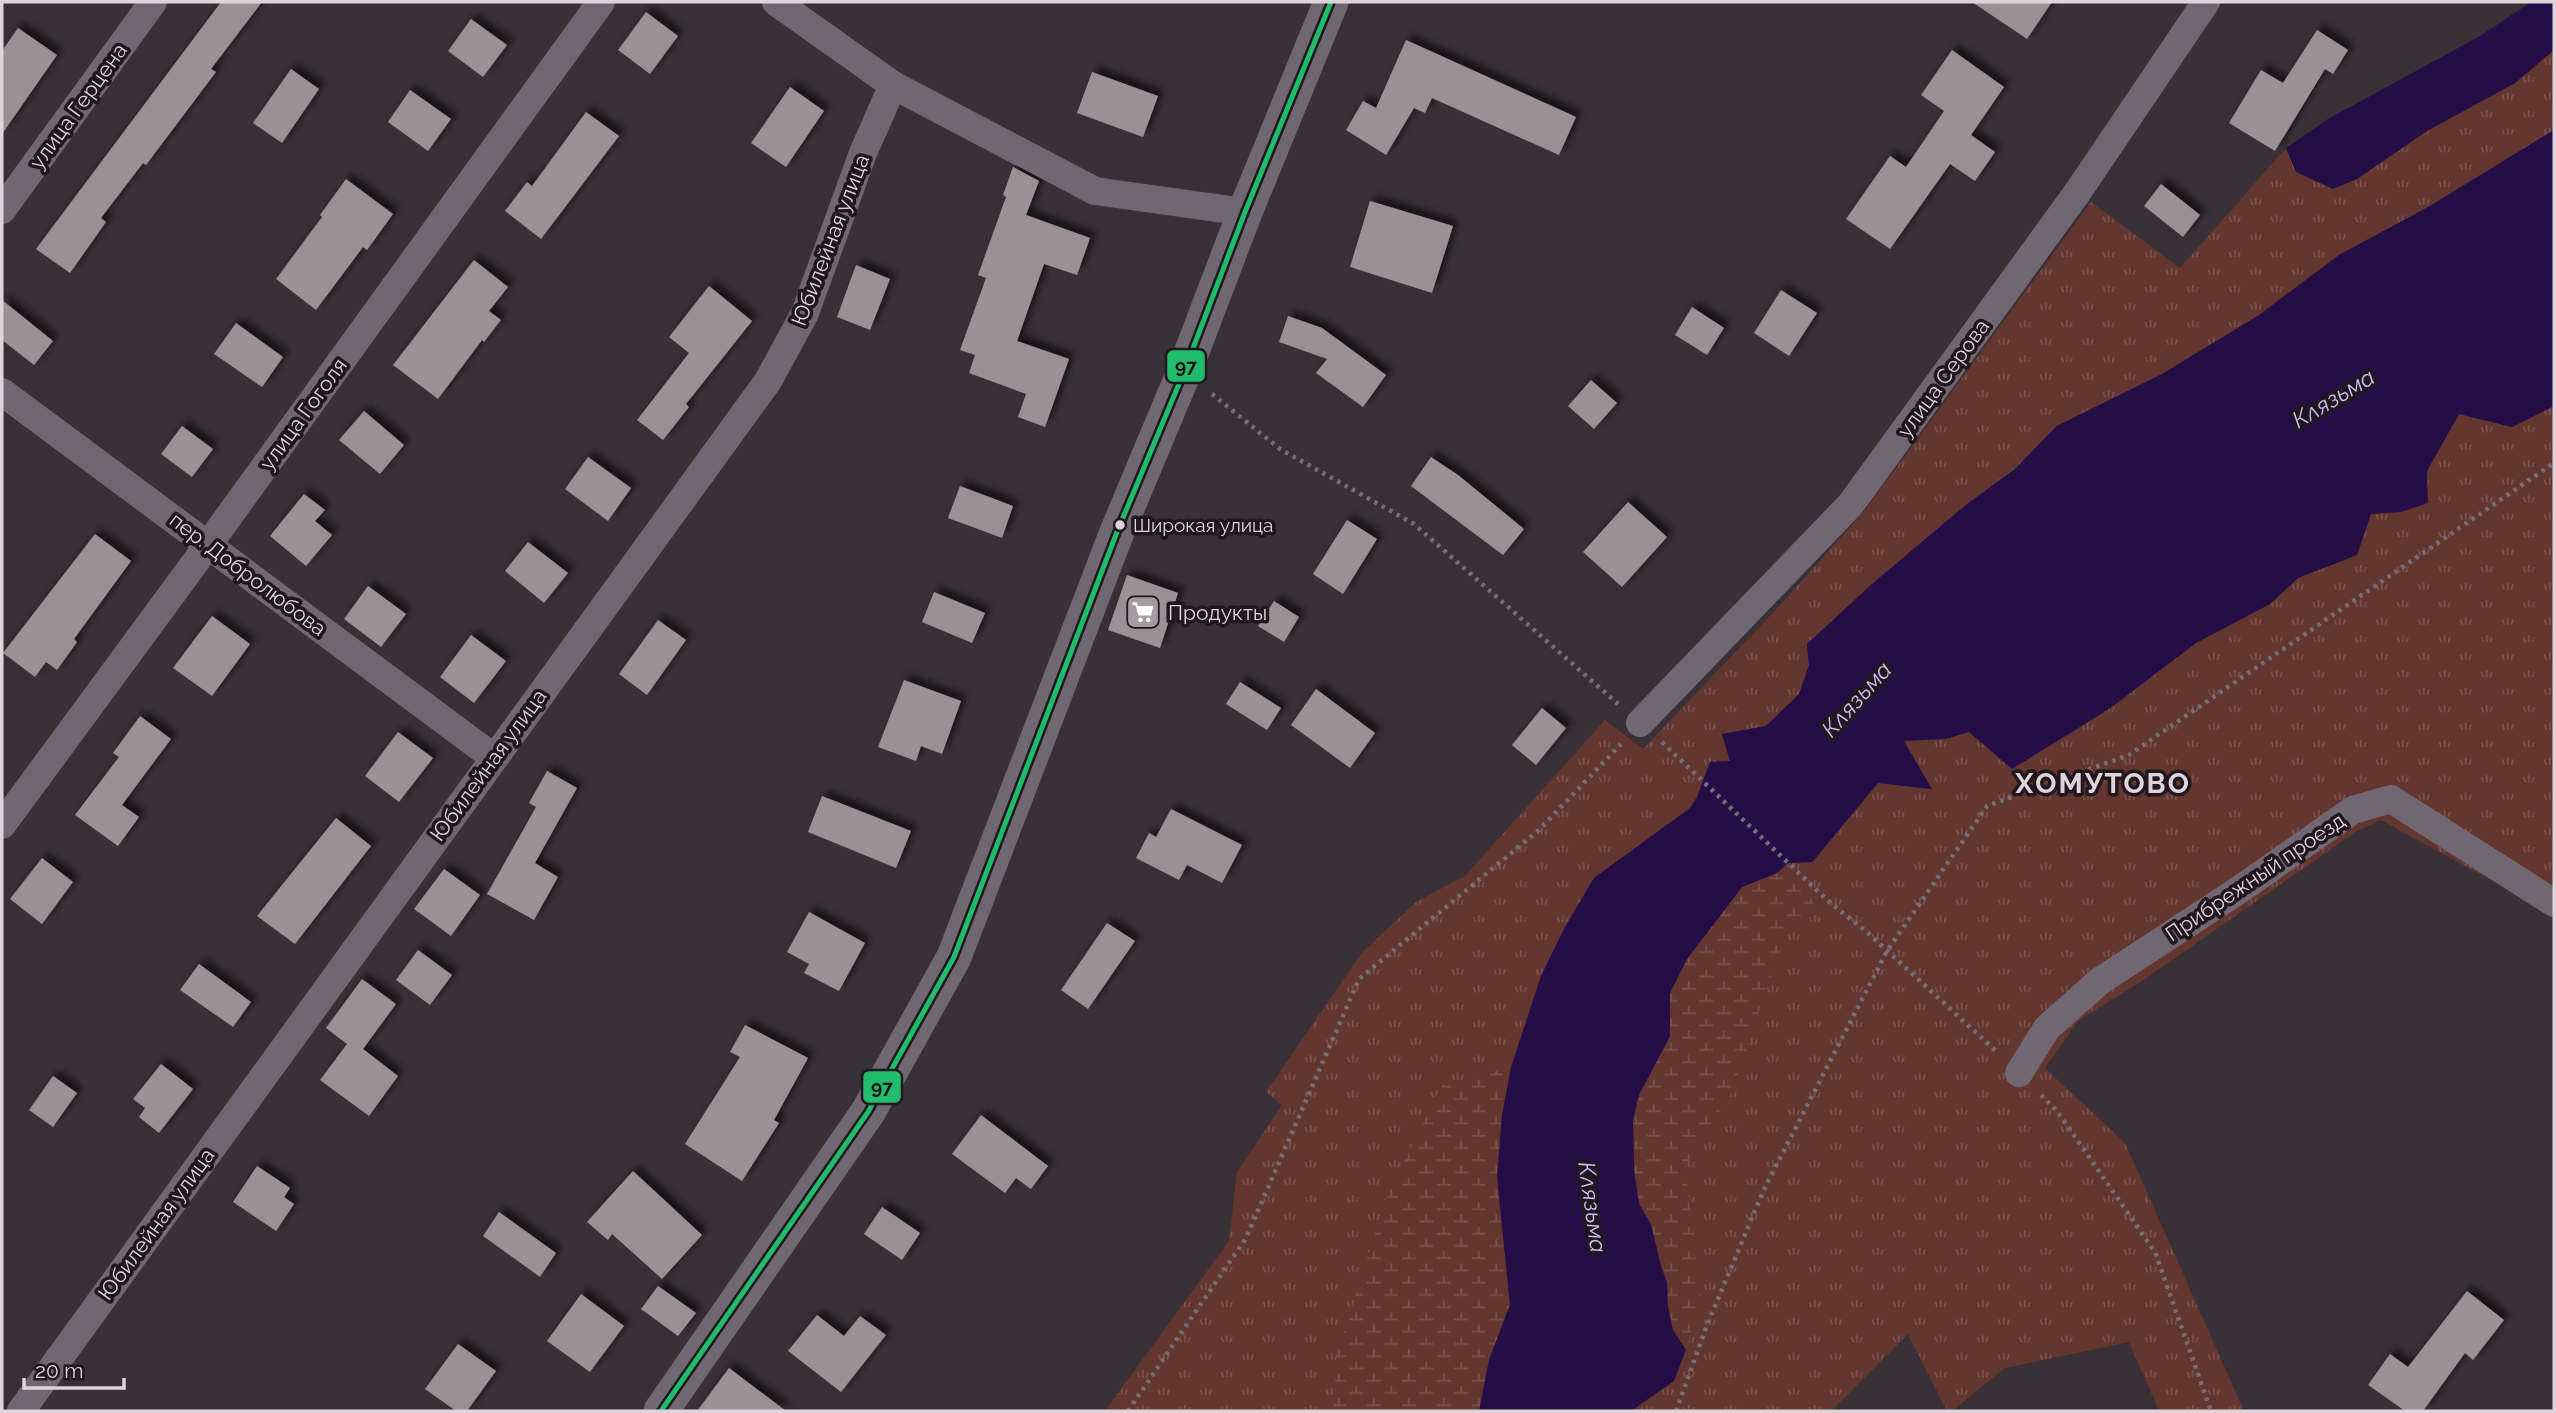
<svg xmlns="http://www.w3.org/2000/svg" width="2556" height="1413" viewBox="0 0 2556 1413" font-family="Raleway,sans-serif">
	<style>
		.grass { fill: url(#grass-tufts) }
		.wetland { fill: url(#wetland-marsh) }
		.water { fill: #250e48 }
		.building { fill: #9b9093; filter: url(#shadow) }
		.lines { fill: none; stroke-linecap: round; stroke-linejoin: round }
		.path { stroke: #766d77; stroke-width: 4.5; stroke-dasharray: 3.5 5; stroke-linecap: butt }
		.minor { stroke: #716773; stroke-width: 28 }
		.tertiary { stroke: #716773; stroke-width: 35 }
		.bus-1-casing { stroke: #20181d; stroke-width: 10 }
		.bus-1 { stroke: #20bc6c; stroke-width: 5 }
		.bus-dot { fill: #dfd4da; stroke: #20181d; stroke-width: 2.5 }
		.labels { text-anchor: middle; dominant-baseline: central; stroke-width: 7; stroke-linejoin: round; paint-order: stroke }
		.bus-label { font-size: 19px; fill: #dfd4da; stroke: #20181d; text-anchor: start }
		.street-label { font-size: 21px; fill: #dfd4da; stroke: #20181d }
		.poi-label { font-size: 21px; fill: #dfd4da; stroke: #20181d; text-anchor: start }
		.water-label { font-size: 23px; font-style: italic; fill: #c8bdf7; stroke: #20181d }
		.district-label { font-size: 28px; font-weight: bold; letter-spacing: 2px; fill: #dfd4da; stroke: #20181d }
		.line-badge { stroke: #20181d; stroke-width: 2.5 }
		.pale-badge-label { font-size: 19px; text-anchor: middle; font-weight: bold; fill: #111 }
	</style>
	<defs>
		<pattern id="grass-tufts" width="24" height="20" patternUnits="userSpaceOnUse" patternTransform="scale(1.75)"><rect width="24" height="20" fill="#643630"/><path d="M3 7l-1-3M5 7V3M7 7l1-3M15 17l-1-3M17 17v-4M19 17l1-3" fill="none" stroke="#7a524d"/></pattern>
		<pattern id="wetland-marsh" width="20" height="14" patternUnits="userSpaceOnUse" patternTransform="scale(1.75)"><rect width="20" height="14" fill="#643630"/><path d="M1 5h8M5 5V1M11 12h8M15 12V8" fill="none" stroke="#7a524d"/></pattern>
		<filter id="shadow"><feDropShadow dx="6" dy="-6" stdDeviation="3.5" flood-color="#0009"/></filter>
	</defs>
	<rect width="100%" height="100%" fill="#3a3137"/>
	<path class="grass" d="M2554,50v80l-124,76 -91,49 -80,60 -97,59 -105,52 -42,43 -48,35 -95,80 -65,60 2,21 -9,29 -34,32 -44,8 8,27 -20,1 -13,35 -7,11 -96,70 -30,51 -23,47 -52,384 -10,51h-374l124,-170 8,-69 45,-67 -16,-13 95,-138 55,-52 49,-26 140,-156 38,29 142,-149 81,-91 225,-307 89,66 106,-120 10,24 61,7 70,-48 88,-48z
		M2554,406v512l-14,-11 -159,-87 -24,11 -215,150 -64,40 -33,47 80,75 119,268h-85l-30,-69 -124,26 -53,43h-5l-39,-77 -77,77h-200l6,-5 14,-182 137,-361 25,-1 65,-79 53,6 -28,-48 42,-2 24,-7 140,-23 87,-66 74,-39 28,-26 28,-12 45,-53 30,-1 58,-98 53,13z"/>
	<path class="wetland" d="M1788,863l10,7 16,34 -30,34 -52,153 -47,75 16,132 -15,52 -13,-20 -5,-23 -1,-25 -6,-16 -10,-42 -12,-20 -5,-34 -1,-50 6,-25 31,-59v-43l17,-34 55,-72 35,-14z
		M1511,1067l-9,48 -5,62 13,128 -21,55 -10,51h-146l4,-56 49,-157 56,-113z"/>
	<path class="water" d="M2531,2h23v48l-39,33 -88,48 -70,48 -24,10 -37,-17 -10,-24 42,-29 152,-83z
		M2554,130v276l-42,21 -53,-13 -32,57 1,32 -27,9 -30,2 -14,41 -59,23 -28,26 -74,39 -87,66 -97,60 -43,-37 -24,7 -41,2 28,48 -54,-6 -66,79 -24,1 -11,10 -35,14 -55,72 -17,34v43l-31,59 -6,25 1,50 5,34 12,20 10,42 6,16 1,25 5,23 13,20 -12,31 -43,30h-152l10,-51 21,-55 -13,-128 5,-62 9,-48 30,-91 23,-47 30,-51 96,-70 7,-11 13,-35 20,-1 -8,-27 44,-8 33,-32 10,-29 -2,-21 65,-60 95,-80 48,-35 42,-43 105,-52 97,-59 80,-60 91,-49z"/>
	<path class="building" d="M221,2h41l-51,67 5,3 -70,93 -3,-2 -42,55 5,4 -36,51 -34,-24z
		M1972,2h80l-25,37z
		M646,12l32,24 -28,38 -32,-24z
		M471,19l36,26 -24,32 -35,-26z
		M18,28l39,27 -55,79v-83z
		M2317,30l31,20 -15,24 -8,-5 -50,82 -46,-28 32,-53 22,13z
		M1406,40l170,77 -17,38 -127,-57 -7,15 -11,-5 -28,47 -40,-25 17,-29 13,7z
		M1952,50l52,37 -33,48 24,17 -20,29 -25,-17 -60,85 -44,-30 44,-63 16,11 38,-56 -23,-16z
		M291,69l28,20 -37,54 -29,-20z
		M1092,72l66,24 -15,41 -66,-24z
		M790,87l34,24 -38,56 -35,-24z
		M410,90l41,29 -23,32 -40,-29z
		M586,112l33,24 -78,103 -36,-28 22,-29 5,4z
		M1013,167l26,14 -13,34 64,23 -13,37 -33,-11 -27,77 52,18 -24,68 -27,-10 8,-23 -57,-21 6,-18 -15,-5 26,-72 -8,-3 28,-78 -3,-2z
		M346,179l47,35 -26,36 -4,-3 -47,63 -40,-31 46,-62 -2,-2z
		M2161,184l39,31 -17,22 -39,-31z
		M1370,201l83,25 -21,67 -82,-26z
		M474,260l34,27 -19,24 12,9 -17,22 -2,-2 -44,59 -45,-34z
		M856,265l34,14 -20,51 -33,-13z
		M709,286l43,35 -66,83 3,3 -26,33 -26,-20 52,-67 -20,-16z
		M1781,290l36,23 -28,43 -35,-23z
		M2,300l51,41 -19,24 -32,-25z
		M1692,307l32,21 -17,27 -32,-20z
		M1288,316l34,12 64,47 -23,32 -47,-34 11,-14 -48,-17z
		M236,323l47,34 -21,30 -48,-33z
		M1591,380l26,23 -23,26 -26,-23z
		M364,411l40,34 -24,29 -41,-34z
		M182,426l31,23 -21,28 -31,-23z
		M588,457l43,31 -23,33 -43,-32z
		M1431,457l27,18 66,54 -21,26 -92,-69z
		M960,486l53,20 -11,32 -54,-20z
		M304,494l21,16 -10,11 17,14 -26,31 -36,-30z
		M1628,502l39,35 -45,50 -39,-35z
		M1347,520l30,19 -34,55 -30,-20z
		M95,534l36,27 -57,78 3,3 -20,28 -11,-8 -11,15 -32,-24z
		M528,542l40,31 -24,30 -39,-32z
		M1127,575l51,18 -18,55 -52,-18z
		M368,586l38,28 -25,33 -37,-28z
		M934,592l51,21 -13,30 -50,-21z
		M1274,601l25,16 -15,25 -26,-16z
		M212,616l38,28 -38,52 -39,-28z
		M658,620l28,20 -39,55 -28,-21z
		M471,635l35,26 -32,42 -34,-26z
		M904,680l57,21 -19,53 -21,-8 -5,15 -38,-14z
		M1240,682l41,26 -14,22 -41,-26z
		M1316,689l59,44 -25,35 -59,-43z
		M1542,708l24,20 -30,37 -24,-20z
		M140,716l31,23 -49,66 17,12 -21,29 -43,-31 44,-58 -6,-4z
		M398,732l35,26 -34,44 -34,-26z
		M547,771l30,17 -42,75 23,14 -24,43 -47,-26 49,-87 -7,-4z
		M822,796l89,35 -15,37 -88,-36z
		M1171,809l71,36 -20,38 -35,-18 -8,15 -43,-22 13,-25 7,4z
		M336,818l35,28 -76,98 -38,-28z
		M42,858l31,24 -31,42 -32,-25z
		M444,869l36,26 -29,41 -37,-27z
		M809,912l56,31 -26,48 -35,-18 5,-9 -22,-12z
		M1107,923l28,18 -47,68 -27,-19z
		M418,950l34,25 -22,30 -34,-25z
		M199,964l52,38 -18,25 -53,-37z
		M362,979l34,25 -33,45 35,27 -29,40 -49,-36 27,-36 -21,-16z
		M745,1025l63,33 -34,62 5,3 -37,58 -57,-37 55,-87 -10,-5z
		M161,1064l32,25 -34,44 -20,-16 6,-9 -12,-9z
		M53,1076l24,17 -24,34 -24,-17z
		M981,1115l67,51 -17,23 -15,-11 -11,15 -53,-39z
		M257,1166l33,22 -6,9 10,7 -18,27 -43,-29z
		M633,1171l69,64 -40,44 -50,-45 -4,6 -21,-18z
		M882,1207l38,26 -18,27 -38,-26z
		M499,1212l57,41 -16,24 -57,-41z
		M658,1286l38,27 -18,23 -37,-27z
		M2467,1291l37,29 -31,40 -8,-7 -42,58h-18l-37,-26 22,-31 18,13z
		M581,1294l43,32 -34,46 -43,-31z
		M817,1315l27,21 16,-20 26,19 -45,57 -53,-41z
		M458,1344l38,27 -29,40h-11l-31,-22z
		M729,1368l57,43h-89z"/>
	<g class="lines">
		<path class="path" d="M1212,394l68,55 134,75 204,180
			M1662,742l166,159 40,32 129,119
			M2041,1095l16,16 98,141 56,159
			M1128,1411l118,-173 113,-259 180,-149 82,-86
			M1676,1411l31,-86 58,-138 122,-236 100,-145 142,-51 425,-292"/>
		<path class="minor" d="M776,2l117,83 202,106 150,21
			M2,210l151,-208
			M2,392l491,365
			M1640,723l211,-219 226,-311 129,-191
			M2,825l206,-280 393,-543
			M2019,1073l28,-45 53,-47 139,-91 114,-80 38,-11 163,104
			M21,1411l747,-1030 37,-68 58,-160 30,-68"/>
		<path class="tertiary" d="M661,1411l207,-299 86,-155 163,-425 67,-160 61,-160 86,-210"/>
		<g class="bus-1-casing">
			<path id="bus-1" d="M661,1411l207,-299 86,-155 163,-425 67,-160 61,-160 86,-210"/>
		</g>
		<use href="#bus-1" class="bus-1"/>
	</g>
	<defs>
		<g id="supermarket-square" transform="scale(1.75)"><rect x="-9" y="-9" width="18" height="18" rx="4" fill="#a59ba1" stroke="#20181d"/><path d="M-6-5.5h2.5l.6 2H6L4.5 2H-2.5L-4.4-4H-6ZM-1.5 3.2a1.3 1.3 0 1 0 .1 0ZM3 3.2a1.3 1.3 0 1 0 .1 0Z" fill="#fff"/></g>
	</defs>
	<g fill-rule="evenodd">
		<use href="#supermarket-square" x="1143" y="612"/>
	</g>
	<circle class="bus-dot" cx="1120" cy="525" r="6"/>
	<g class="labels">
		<g class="bus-label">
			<text x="1133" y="525">Широкая улица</text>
		</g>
		<g class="street-label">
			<text transform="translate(78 106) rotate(-54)">улица Герцена</text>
			<text transform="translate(830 240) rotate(-69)">Юбилейная улица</text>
			<text transform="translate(1943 378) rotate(-54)">улица Серова</text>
			<text transform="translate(303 414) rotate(-54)">улица Гоголя</text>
			<text transform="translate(248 574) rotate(37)">пер. Добролюбова</text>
			<text transform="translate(488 765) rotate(-54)">Юбилейная улица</text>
			<text transform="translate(2255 877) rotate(-34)">Прибрежный проезд</text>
			<text transform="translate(156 1224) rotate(-54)">Юбилейная улица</text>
		</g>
		<g class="poi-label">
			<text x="1168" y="612">Продукты</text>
		</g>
		<g class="water-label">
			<text transform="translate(2333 398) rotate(-31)">Клязьма</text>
			<text transform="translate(1856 699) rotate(-48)">Клязьма</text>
			<text transform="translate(1593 1207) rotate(82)">Клязьма</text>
		</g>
		<g class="district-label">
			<text x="2103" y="783">ХОМУТОВО</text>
		</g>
	</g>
	<g class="line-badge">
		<rect x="1166" y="349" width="40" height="34" rx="7" fill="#20bc6c"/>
		<rect x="862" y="1070" width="40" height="34" rx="7" fill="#20bc6c"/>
	</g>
	<g class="pale-badge-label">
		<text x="1186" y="373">97</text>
		<text x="882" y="1094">97</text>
	</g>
	<rect width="2556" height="1413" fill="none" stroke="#dfd4da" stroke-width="7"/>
	<path d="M24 1378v10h100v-10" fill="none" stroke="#dfd4da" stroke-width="3.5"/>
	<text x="35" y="1378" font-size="21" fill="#dfd4da" stroke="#20181d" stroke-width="5" paint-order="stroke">20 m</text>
</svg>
